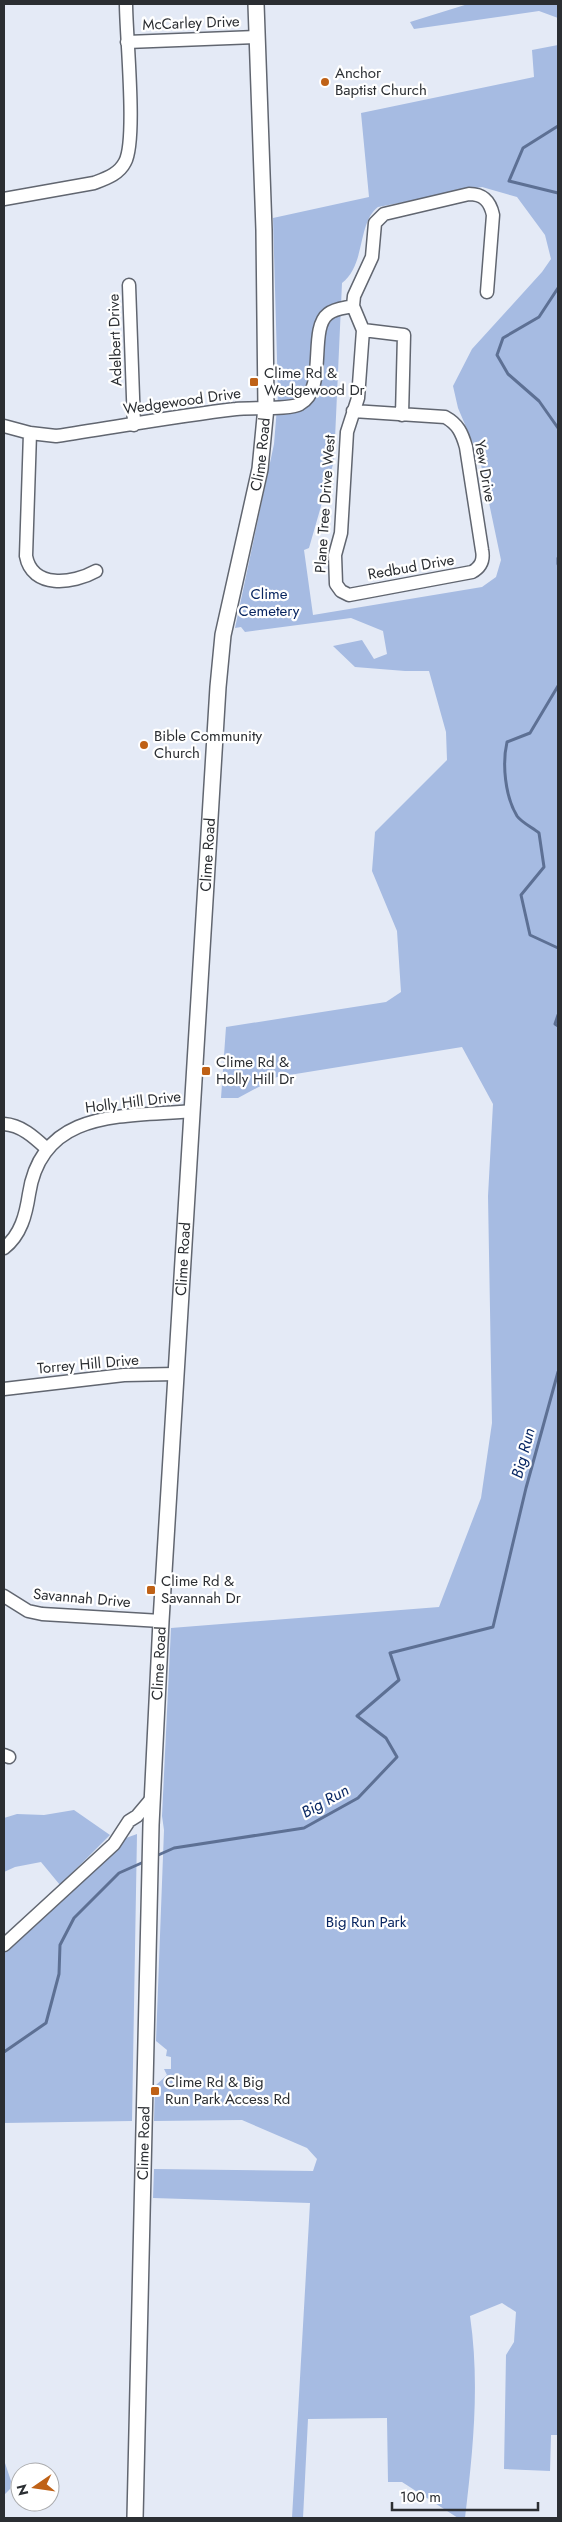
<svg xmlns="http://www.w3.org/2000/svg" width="562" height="2522" viewBox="0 0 562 2522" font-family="Jost,sans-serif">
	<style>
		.green { fill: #a6bbe2; fill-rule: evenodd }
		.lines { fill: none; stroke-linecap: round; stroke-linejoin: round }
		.stream { stroke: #5d7094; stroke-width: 3 }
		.minor-casing { stroke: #616670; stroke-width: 15 }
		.major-casing { stroke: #616670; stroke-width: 18 }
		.minor { stroke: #fff; stroke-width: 12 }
		.major { stroke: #fff; stroke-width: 15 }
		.poi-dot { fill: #bf6116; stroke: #fff; stroke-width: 2 }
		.labels { text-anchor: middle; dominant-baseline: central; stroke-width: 4.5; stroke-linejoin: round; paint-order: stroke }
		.street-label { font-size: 15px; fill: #2b2e32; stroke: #fff }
		.poi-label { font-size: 15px; fill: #2b2e32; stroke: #fff; text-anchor: start }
		.park-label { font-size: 15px; fill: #092661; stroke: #fff }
		.water-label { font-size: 16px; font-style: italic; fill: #0a2863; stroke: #fff }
	</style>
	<rect width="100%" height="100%" fill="#e4eaf6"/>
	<path class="green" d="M468,4h90v14l-19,-7 -125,18 -4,-7z
		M558,45v2390h-7l-1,36 -46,-2 2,-114 8,-13 2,-30 -14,-9 -32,13c10,68 3,135 -5,202h-7l-56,-36h-14l-1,-64 -79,1 -5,99h-11l18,-315 -157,-5 1,-29 159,2 4,-12 -10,-11 -65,-28 -88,1 1,-35 12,-11 -3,-6h7v-12l-5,-1 1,-6 -11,-9 8,-211 -2,-14 9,-188 268,-21 42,-109 11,-75 -4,-227 5,-92 -31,-57 -185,30 -39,21h-17l5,-71 160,-25 15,-10 -4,-61 -25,-60 3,-39 72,-72 -1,-28 -17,-61h-24l-50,-4 -22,-21 29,-6 12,19 13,-5 -4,-23 -32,-13 -106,14 -4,-5 -6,1 39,-184 4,-49 -5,-177 96,-21 -8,-84 173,-36 -2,-27zM482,187l35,10 28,38 6,24 -9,13 -70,77 -19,37 5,22 22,52 21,100 -5,17 -14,10 -169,28 -9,-65 5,-2 25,-87 8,-178c24,-18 15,-60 36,-76z
		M74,1810l36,25 -50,50 -19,-23 -26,5 -11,5v-54l13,-4 27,1z
		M137,1834l-5,287 -128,2v-170l122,-115z
		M4,2460l7,21 -1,8 -6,6z"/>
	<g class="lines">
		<path class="stream" d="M558,126l-35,22 -14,33 49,12
			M558,288l-19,29 -36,21 -6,17 11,19 31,27 19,27
			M558,558v6
			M558,686l-28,47 -23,9c-5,22 -2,54 10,74 4,6 16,12 22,17l5,34 -23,28 9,40 28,13
			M558,1015l-3,9 3,2
			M156,1856l18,-8 130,-20 54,-30 39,-41 -11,-19 -29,-22 42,-36 -9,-27 103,-26 33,-139 32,-116
			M4,2052l42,-29 13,-49 1,-29 14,-27 45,-45 27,-12"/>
		<g class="minor-casing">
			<path id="minor" d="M127,42l130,-5
				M4,199l90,-16c13,-5 25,-9 31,-21 12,-22 1,-127 1,-158
				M129,285l5,140
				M363,330l41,5 -2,80
				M353,411l92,6c13,7 17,16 21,30l16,103c2,10 -1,17 -10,22l-123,23 -8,-4 -5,-7 -1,-29 6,-22 6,-101 11,-34 5,-68 -10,-24 1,-10 18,-39 3,-34 9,-9 85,-20c14,0 21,7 24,21l-6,77
				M4,426l26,7 26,3c60,-9 120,-20 180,-27 14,-2 54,1 64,-5 28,-15 8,-75 28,-90 7,-6 17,-6 25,-8
				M30,433l-4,123c6,33 47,28 70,15
				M4,1124c17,1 30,13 42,24
				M4,1248c17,-13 22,-34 25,-54 13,-86 96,-77 163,-83
				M4,1389l120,-14 52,-1
				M4,1596l24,15 14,3 119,7
				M4,1755l5,2
				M4,1945l97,-89 13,-12 15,-23 8,-5 16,-19"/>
		</g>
		<g class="major-casing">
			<g id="major">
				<path id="s1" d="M135,2518l16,-693 10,-204 57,-934 5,-52 37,-166 6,-62 -2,-177 -8,-226"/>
			</g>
		</g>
		<use href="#minor" class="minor"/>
		<use href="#major" class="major"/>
	</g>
	<g class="poi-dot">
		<circle cx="325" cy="82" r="5"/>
		<rect x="249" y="377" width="10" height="10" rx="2.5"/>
		<circle cx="144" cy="745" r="5"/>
		<rect x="201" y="1066" width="10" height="10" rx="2.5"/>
		<rect x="146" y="1585" width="10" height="10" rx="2.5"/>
		<rect x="150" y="2086" width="10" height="10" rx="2.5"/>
	</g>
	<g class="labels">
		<g class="street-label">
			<text transform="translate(191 23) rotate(-2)">McCarley Drive</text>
			<text transform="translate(115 340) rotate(-92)">Adelbert Drive</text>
			<text transform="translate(182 401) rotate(-8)">Wedgewood Drive</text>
			<text stroke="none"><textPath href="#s1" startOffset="2070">Clime Road</textPath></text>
			<text transform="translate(485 471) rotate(80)">Yew Drive</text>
			<text transform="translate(325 504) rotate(-86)">Plane Tree Drive West</text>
			<text transform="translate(411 567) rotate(-10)">Redbud Drive</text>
			<text stroke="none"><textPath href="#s1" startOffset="1665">Clime Road</textPath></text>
			<text transform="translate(133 1102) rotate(-7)">Holly Hill Drive</text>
			<text stroke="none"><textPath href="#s1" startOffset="1260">Clime Road</textPath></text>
			<text transform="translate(88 1364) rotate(-5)">Torrey Hill Drive</text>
			<text transform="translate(82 1598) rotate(5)">Savannah Drive</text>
			<text stroke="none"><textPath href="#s1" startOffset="855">Clime Road</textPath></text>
			<text stroke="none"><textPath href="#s1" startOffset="375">Clime Road</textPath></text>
		</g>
		<g class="poi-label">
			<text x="335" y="73">Anchor<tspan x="335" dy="17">Baptist Church</tspan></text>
			<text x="264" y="373">Clime Rd &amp;<tspan x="264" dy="17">Wedgewood Dr</tspan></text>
			<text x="154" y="736">Bible Community<tspan x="154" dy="17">Church</tspan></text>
			<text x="216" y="1062">Clime Rd &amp;<tspan x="216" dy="17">Holly Hill Dr</tspan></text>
			<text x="161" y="1581">Clime Rd &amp;<tspan x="161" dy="17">Savannah Dr</tspan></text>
			<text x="165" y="2082">Clime Rd &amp; Big<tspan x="165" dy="17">Run Park Access Rd</tspan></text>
		</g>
		<g class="park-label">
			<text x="269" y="594">Clime<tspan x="269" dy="17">Cemetery</tspan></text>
			<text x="366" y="1922">Big Run Park</text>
		</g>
		<g class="water-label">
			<text transform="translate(523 1453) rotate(-75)">Big Run</text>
			<text transform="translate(325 1801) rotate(-29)">Big Run</text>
		</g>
	</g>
	<rect width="562" height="2522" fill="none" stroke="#2b2e32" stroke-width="10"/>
	<g transform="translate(35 2487) rotate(257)"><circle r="24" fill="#ffffff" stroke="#aaabad"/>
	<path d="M0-4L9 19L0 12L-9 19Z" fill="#bf6116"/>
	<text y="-8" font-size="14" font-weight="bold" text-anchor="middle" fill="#2b2e32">N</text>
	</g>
	<path d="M392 2502v8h146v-8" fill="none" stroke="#2b2e32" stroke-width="2.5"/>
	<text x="400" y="2502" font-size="15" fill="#2b2e32" stroke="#ffffff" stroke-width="4" paint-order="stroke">100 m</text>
</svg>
